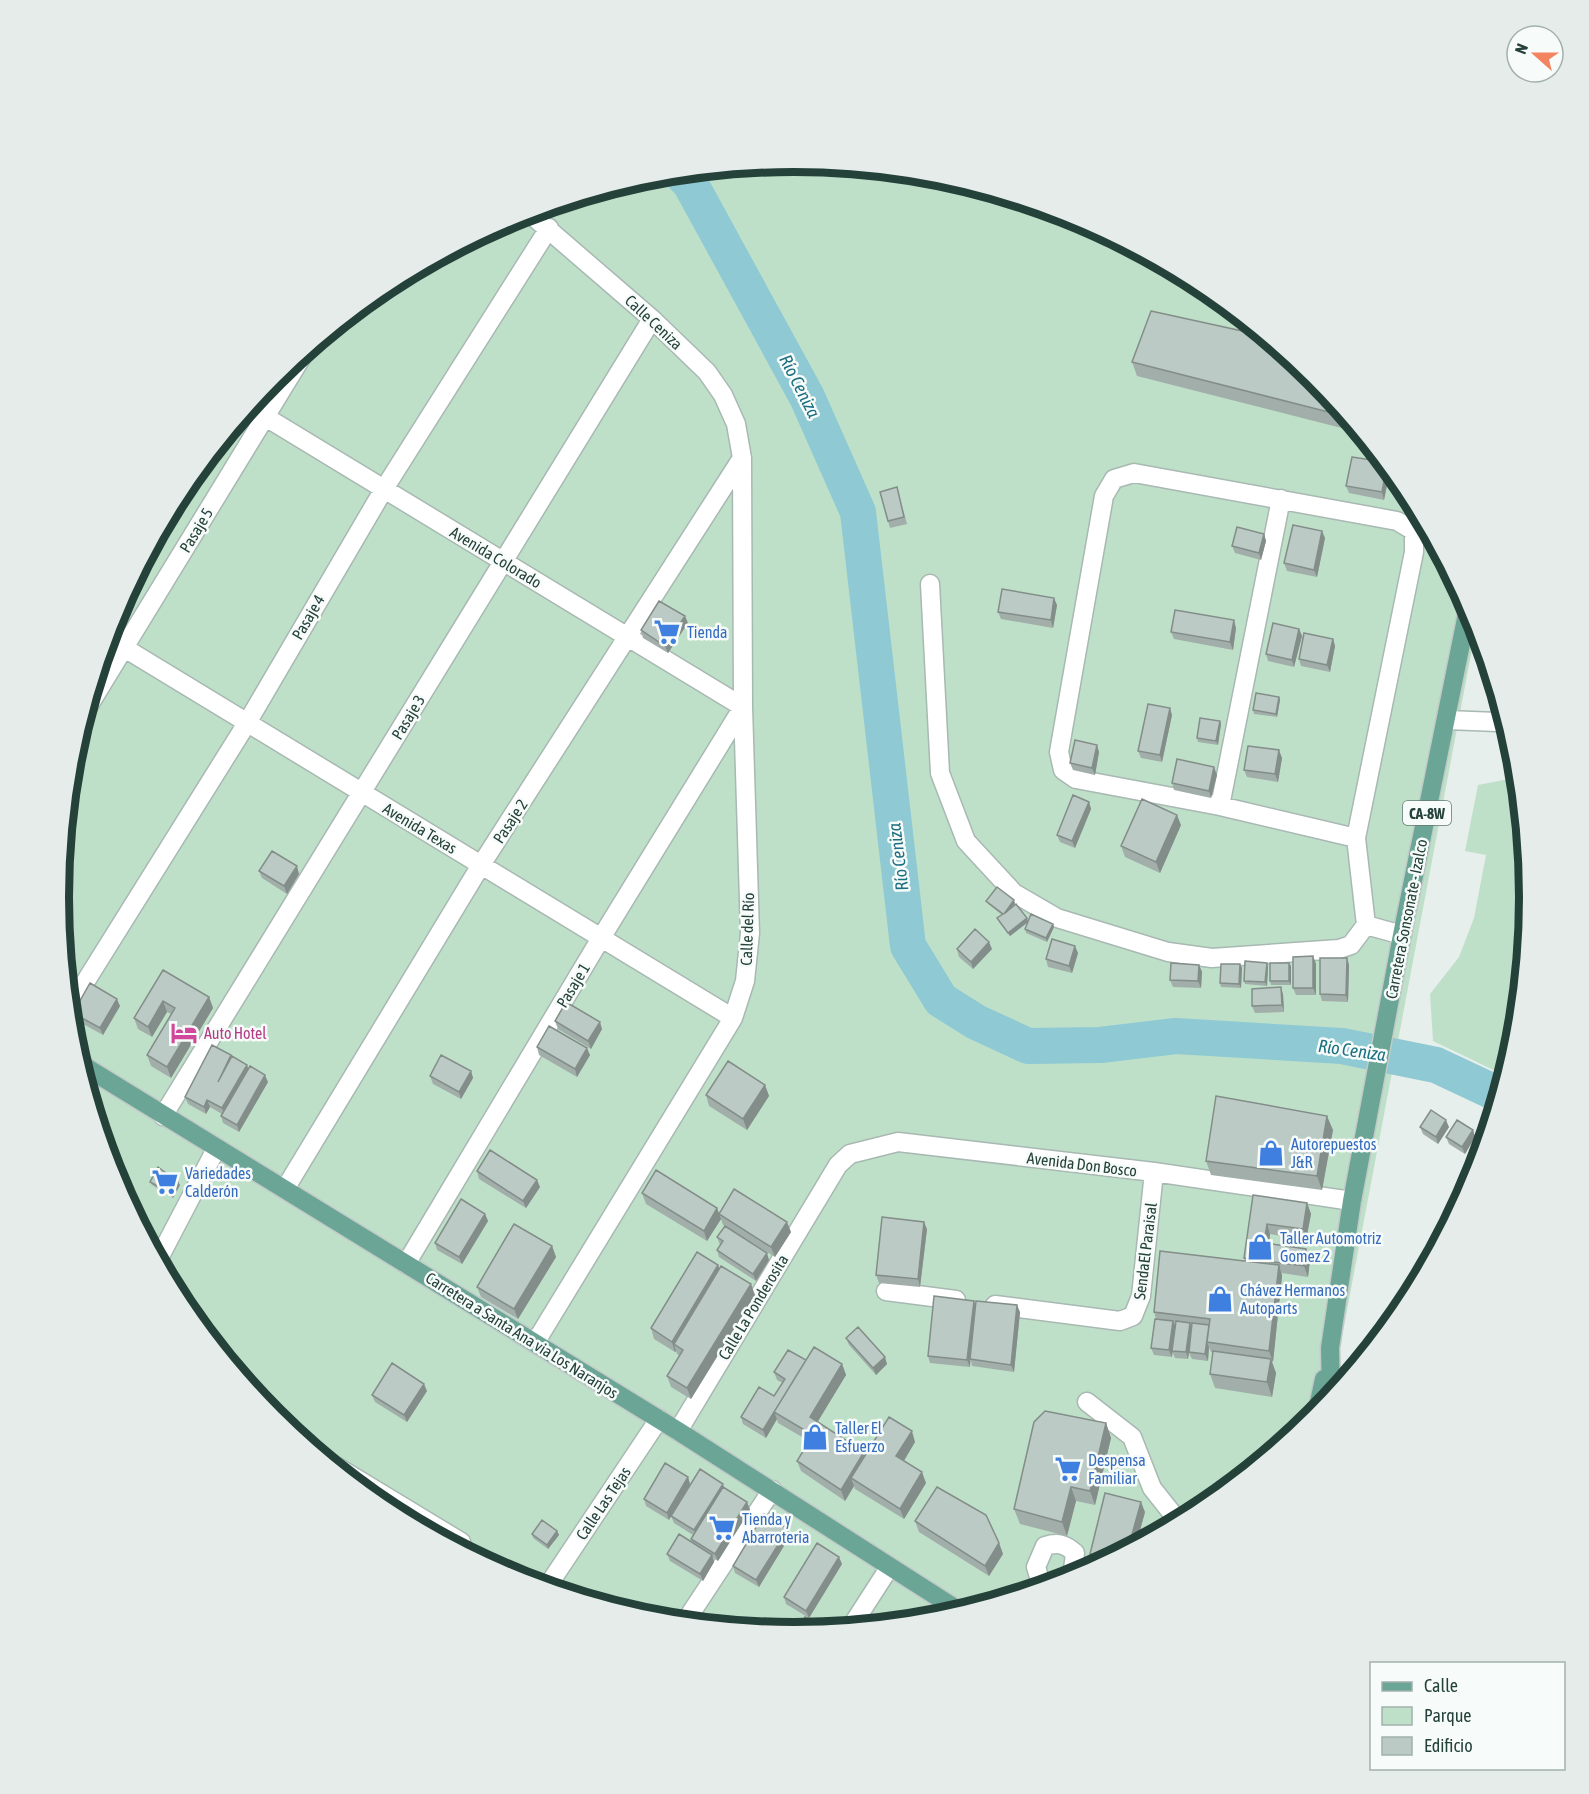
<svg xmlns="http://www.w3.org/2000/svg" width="1589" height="1794" viewBox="0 0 1589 1794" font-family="'Asap Condensed',sans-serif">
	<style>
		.green { fill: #bfe0c8 }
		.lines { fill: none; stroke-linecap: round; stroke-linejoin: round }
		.river { stroke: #8ec9d4; stroke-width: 36 }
		.minor-casing { stroke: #a8b8b2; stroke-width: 21 }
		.major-casing { stroke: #c2cac8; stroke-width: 21 }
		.minor { stroke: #fff; stroke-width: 18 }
		.major { stroke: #6aa596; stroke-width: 18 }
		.wall { fill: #a1aea9 }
		.shaded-wall { fill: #838d89 }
		.building { fill: #bbcac4; stroke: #838d89; stroke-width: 1.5 }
		.labels { text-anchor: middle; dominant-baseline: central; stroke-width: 5; stroke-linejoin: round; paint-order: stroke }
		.shield { fill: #f7fbf9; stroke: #637a73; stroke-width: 1.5 }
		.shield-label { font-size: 15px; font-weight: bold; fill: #24423a }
		.street-label { font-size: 16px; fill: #24423a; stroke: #f7fbf9 }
		.shop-label { font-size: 16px; fill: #366cbe; stroke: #f7fbf9; text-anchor: start }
		.hotel-label { font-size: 16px; fill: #b23c85; stroke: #f7fbf9; text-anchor: start }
		.water-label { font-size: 18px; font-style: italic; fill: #1c6f80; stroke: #f7fbf9 }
		.rim { fill: none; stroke: #24423a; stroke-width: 8 }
	</style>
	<rect width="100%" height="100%" fill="#e6efeb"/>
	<path class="green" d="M795,161l143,14 138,42 128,68 111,92 92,111 68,128 2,7 -147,777 -15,18 -112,91 -127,68 -138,42 -144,14 -143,-14 -138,-42 -128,-68 -111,-92 -92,-111 -68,-128 -41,-138 -14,-143 14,-144 42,-138 68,-127 91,-112 112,-91 127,-68 138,-42z
		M1519,777l11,120 -14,144 -10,35 -73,-35 -3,-47 29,-37 15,-39 12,-63 -21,-4 13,-66z"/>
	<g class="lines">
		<path class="river" d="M679,172l11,11 117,214 51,115 50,434 33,54 35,22 52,24 72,-1 76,-9 166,10 94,19 64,30"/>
		<g class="minor-casing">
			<path id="minor" d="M528,212l124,107 55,53 16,23 13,29 6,34 1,249 7,226 -5,48 -12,37 -198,325
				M249,407l494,300 -142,231 -195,326
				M930,584l10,189 26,68 48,52 43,25 111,34 44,6 127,-9 12,-4 15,-20
				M108,638l625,380
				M86,710l220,-360
				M1447,720l50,2 9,-3
				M1220,806l61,-307
				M1356,838l-136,-32 -144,-27 -13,-9 -4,-18 45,-256 10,-17 20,-6 263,48 17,10v21l-58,286 10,87 36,10
				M69,1008l178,-285 137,-234 165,-261
				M163,1116l489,-797
				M285,1189l196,-324 261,-407
				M158,1260l58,-111
				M886,1291l70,9
				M995,1305l125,16 13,-5 8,-20 13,-124
				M1087,1402l45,35 20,51 27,34
				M678,1431l160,-266 12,-11 48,-12 256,30 198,29
				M324,1459l137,83
				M547,1587l112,-168
				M1042,1587l-6,-20 9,-21c13,-4 20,-2 30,7l-3,25
				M685,1622l87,-132
				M851,1627l38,-59"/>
		</g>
		<g class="major-casing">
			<path id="major" d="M79,1063l599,368 283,181
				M1331,1398l-1,-50 22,-147 50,-266 67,-331
				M1316,1416l8,-37"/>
		</g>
		<use href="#minor" class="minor"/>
		<use href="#major" class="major"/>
	</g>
	<path class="wall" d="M1132,362l183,15 46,56 -224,-57z
		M1390,470l-6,30 -35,-7 -3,-7z
		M897,487l10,37 -17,4 -2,-7z
		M1264,534l2,7 -5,19 -26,-7 -3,-7z
		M1325,538l-8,39 -30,-6 -3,-8z
		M1057,605l-4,23 -52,-9 -3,-7z
		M688,623l-20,30 -25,-15 -2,-8z
		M1236,628l-3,22 -59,-11 -3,-7z
		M1299,629l3,7 -8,31 -26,-6 -2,-7z
		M1333,639l2,7 -5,26 -29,-6 -2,-7z
		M1279,697l1,3 -3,17 -23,-3 -1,-4z
		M1172,715l-10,47 -21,-4 -3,-7z
		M1221,724l-3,21 -20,-3 -1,-4z
		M1099,752l-4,23 -22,-5 -3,-7z
		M1282,758l-4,24 -31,-5 -3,-7z
		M1217,775l-6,23 -37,-8 -2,-7z
		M1089,802l2,7 -16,39 -15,-6 -3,-7z
		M1181,825l-21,48 -35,-16 -4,-11z
		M259,871l40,3 -12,20 -25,-16z
		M986,901l29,2 -2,3 14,12 1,3 25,3 1,3 -7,15 -21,-9 -1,-4 2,-6 -17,13 -11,-14 -2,-4 5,-3 -14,-11z
		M957,949h35l-19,20 -14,-12z
		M1078,953l-6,20 -24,-6 -2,-8z
		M1313,956l3,8v31h-20l-3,-7z
		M1347,958l2,7 -1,37 -26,-1 -2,-7z
		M1289,963l2,3v19h-20l-1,-4z
		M1240,964l2,4 -1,20 -20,-1 -1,-4z
		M1199,965l3,7 -1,16 -28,-1 -3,-7z
		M1268,967l-1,19 -22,-2 -1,-3z
		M163,970l46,27 4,11 -42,70 -20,-12 -4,-11 24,-41 -4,-2 -15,25 -14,-8 -4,-11z
		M1283,994l1,18 -29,1 -3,-7z
		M120,1006l-17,29 -27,-15 -3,-7z
		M555,1021l47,8 -11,20 -33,-20z
		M537,1047l53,8 -13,22 -38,-22z
		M231,1055l1,3 15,7 1,3 20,14 -29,50 -16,-9 -2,-7 1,-2 -12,-7 -4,7 -18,-10 -3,-7z
		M471,1071l2,7 -12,21 -28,-15 -3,-8z
		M765,1085l4,11 -22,34 -38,-24 -3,-11z
		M1420,1127h29l-11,17 -15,-10z
		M1333,1130l-11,60 -111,-15 -5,-14z
		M1473,1130l2,7 -10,17 -16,-10 -3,-7z
		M477,1171l63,16 -14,21 -47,-29z
		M150,1182l30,3 -7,13 -21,-13z
		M642,1193l75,15 2,5 72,19 -16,25 -40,-25 34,28 -13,21 -37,-24 -2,-7 3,-5 -3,-8 8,-11 -2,-1 -2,-6 -14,22 -61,-37z
		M1253,1195l54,8 4,11 -5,26 -36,-6 -1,10 41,16 -2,17 -26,-4v3l-9,86 -2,-1 5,12 -4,24 -57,-9 -5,-14 3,-21 -2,-1 -2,-5 -1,14 -16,-2 -3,-6 -1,6 -13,-1 -3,-7v6l-18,-2 -3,-7 5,-29 -2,-7 91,-51 -1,-3z
		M485,1214l3,7 -26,43 -25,-14 -2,-7z
		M927,1229l-7,58 -41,-4 -3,-8z
		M552,1246l4,11 -38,62 -37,-22 -4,-10z
		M718,1265l2,4 35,26 -64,104 -20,-12 -4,-11 13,-20 -3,-2 -1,-3 -1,1 -21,-13 -3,-11z
		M975,1305l45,7 -6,60 -42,-6 -1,-6 -1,7 -40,-4 -2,-7z
		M846,1338l41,26 -11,11 -27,-30z
		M806,1360l36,4 4,11 -29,47 47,30 1,3 50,-13 -11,19 22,22 -22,36 -49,-30 -1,-3 -9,15 -44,-30 -4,-10 12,-20 -31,-18 -1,-4 -11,19 -23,-14 -2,-7 33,-21 9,-13 -6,-3 -3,-8z
		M427,1391l-20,31 -32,-20 -3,-7z
		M1106,1423l5,15 -16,67 -19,-4 -9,35 -47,-12 -6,-15z
		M688,1477l2,7 34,4 23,14 3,8 -32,51 -5,-3 1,4 -11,19 -33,-20 -3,-7 25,-11 -1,-4 2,-4 -19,-12 -3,-7 -2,4 -23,-14 -2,-7z
		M1145,1512l-9,33 -39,21 -3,-1 -4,-11z
		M915,1521l84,22 4,11 -14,22 -70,-44z
		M557,1531l2,4 -11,14 -15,-11 -1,-4z
		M790,1536l-31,51 -24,-14 -2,-7z
		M842,1564l-33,54 -23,-14 -2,-7z"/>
	<path class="shaded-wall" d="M1387,464l3,6 -6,30 -2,-8z
		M1322,531l3,7 -8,39 -3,-7z
		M1264,534l2,7 -5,19 -2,-7z
		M1054,598l3,7 -4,23 -2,-8z
		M685,616l3,7 -20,30 -3,-7z
		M1234,620l2,8 -3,22 -3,-8z
		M1299,629l3,7 -8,31 -2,-7z
		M1333,639l2,7 -5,26 -3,-7z
		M1279,697l1,3 -3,17 -1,-3z
		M1170,708l2,7 -10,47 -2,-7z
		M1220,721l1,3 -3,21 -2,-4z
		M1097,745l2,7 -4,23 -3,-7z
		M1279,750l3,8 -4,24 -3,-8z
		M1214,767l3,8 -6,23 -2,-7z
		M1089,802l2,7 -16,39 -3,-7z
		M1177,815l4,10 -21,48 -4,-11z
		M297,866l2,8 -12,20 -3,-8z
		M1014,900l1,3 -10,14 -1,-3z
		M1027,918l1,4 -18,14 -2,-3z
		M1053,924l1,3 -7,15 -1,-4z
		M989,942l3,7 -19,20 -2,-7z
		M1075,946l3,7 -6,20 -3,-7z
		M1313,956l3,8v31l-3,-7z
		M1347,958l2,7 -1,37 -2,-7z
		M1267,963l1,4 -1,19 -2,-4z
		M1289,963l2,3v19l-2,-4z
		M1240,964l2,4 -1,20 -2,-4z
		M1199,965l3,7 -1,16 -3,-7z
		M1281,987l2,7 1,18 -2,-7z
		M209,997l4,11 -42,70 -4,-11z
		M117,999l3,7 -17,29 -3,-7z
		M163,1001l4,11 -15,25 -4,-10z
		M600,1022l2,7 -11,20 -3,-8z
		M587,1048l3,7 -13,22 -2,-8z
		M247,1065l2,7 -24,44 -3,-8z
		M471,1071l2,7 -12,21 -2,-7z
		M265,1075l3,7 -29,50 -2,-7z
		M765,1085l4,11 -22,34 -4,-11z
		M207,1100l3,7 -4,7 -2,-7z
		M1327,1116l6,14 -11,60 -5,-14z
		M1446,1120l3,7 -11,17 -2,-7z
		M1473,1130l2,7 -10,17 -3,-7z
		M537,1180l3,7 -14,21 -3,-7z
		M178,1182l2,3 -7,13 -1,-4z
		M1307,1203l4,11 -5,26 -3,-11z
		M717,1208l4,11 -14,22 -3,-10z
		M485,1214l3,7 -26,43 -3,-7z
		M787,1222l4,10 -16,25 -4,-10z
		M924,1222l3,7 -7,58 -2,-8z
		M1267,1224l3,10 -2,20 -4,-11z
		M552,1246l4,11 -38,62 -4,-10z
		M1306,1249l4,11 -2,17 -4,-11z
		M767,1253l2,7 -13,21 -3,-7z
		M718,1265l4,11 -48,68 2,7 -1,1 -3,-10z
		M1279,1265l3,11 -9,86 -4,-11z
		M751,1284l4,11 -64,104 -4,-11z
		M974,1301l2,7 -6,51v8l-3,-7z
		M1017,1305l3,7 -6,60 -3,-7z
		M1173,1321l3,7 -4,29 -3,-7z
		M1190,1323l2,7 -4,29 -2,-7z
		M1209,1325l-2,17 2,5 -1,14 -3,-7z
		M885,1357l2,7 -11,11 -3,-7z
		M1271,1359l5,14 -4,24 -5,-15z
		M842,1364l4,11 -32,53 -4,-11z
		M424,1384l3,7 -20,31 -3,-7z
		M774,1412l3,7 -11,19 -3,-8z
		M1106,1423l5,15 -16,67 -5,-14z
		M912,1431l3,11 -15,25 -4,-11z
		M864,1452l4,11 -17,15 3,8 -9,15 -4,-11z
		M922,1472l4,11 -22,36 -4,-10z
		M688,1477l2,7 -21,36 -2,-7z
		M723,1484l2,7 -28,46 -3,-7z
		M1071,1487l5,14 -9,35 -5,-14z
		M747,1502l3,8 -32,51 -3,-7z
		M1141,1502l4,10 -9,33 -8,4z
		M788,1529l2,7 -31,51 -3,-7z
		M557,1531l2,4 -11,14 -1,-4z
		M999,1543l4,11 -14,22 -4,-10z
		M712,1555l2,7 -11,19 -3,-7z
		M839,1557l3,7 -33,54 -3,-7z"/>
	<path class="building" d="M1151,311l114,25 50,41 33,40 -216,-55z
		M1352,457l33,5 2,2 -5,28 -36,-6z
		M897,487l7,30 -16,4 -8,-29z
		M1293,525l29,6 -8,39 -30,-7z
		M1237,527l27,7 -5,19 -27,-7z
		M1002,589l52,9 -3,22 -53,-8z
		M659,601l26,15 -20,30 -24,-16z
		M1175,610l59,10 -4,22 -59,-10z
		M1273,623l26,6 -7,31 -26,-6z
		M1304,633l29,6 -6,26 -28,-6z
		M1256,693l23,4 -3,17 -23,-4z
		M1148,704l22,4 -10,47 -22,-4z
		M1200,718l20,3 -4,20 -19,-3z
		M1075,740l22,5 -5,23 -22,-5z
		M1248,746l31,4 -4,24 -31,-4z
		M1177,759l37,8 -5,24 -37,-8z
		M1073,795l16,7 -17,39 -15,-6z
		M1142,799l35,16 -21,47 -35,-16z
		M272,851l25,15 -13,20 -25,-15z
		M997,887l17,13 -10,14 12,-10 11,14 -19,15 -11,-15 6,-4 -17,-13z
		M1031,914l22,10 -7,14 -21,-9z
		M975,929l14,13 -18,20 -14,-13z
		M1052,939l23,7 -6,20 -23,-7z
		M1313,956v32h-20v-31z
		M1320,958h27l-1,37 -26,-1z
		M1245,961l22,2 -2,19 -21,-1z
		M1171,963l28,2 -1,16 -28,-1z
		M1270,963h19v18h-19z
		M1221,964h19l-1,20 -19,-1z
		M163,970l46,27 -42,70 -20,-12 28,-47 -12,-7 -15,26 -14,-9z
		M90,983l27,16 -17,29 -27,-15z
		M1281,987l1,18 -30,1v-17z
		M566,1002l34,20 -12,19 -33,-20z
		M549,1026l38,22 -12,21 -38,-22z
		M212,1045l19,10 -13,27 14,-26 15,9 -25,43 -15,-8 -3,7 -19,-10z
		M441,1055l30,16 -12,21 -29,-16z
		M728,1061l37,24 -22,34 -37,-24z
		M250,1066l15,9 -28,50 -16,-9z
		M1216,1096l111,20 -10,60 -111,-15z
		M1431,1110l15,10 -10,17 -16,-10z
		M1457,1120l16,10 -11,17 -16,-10z
		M490,1150l47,30 -14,21 -46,-30z
		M158,1167l20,15 -6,12 -22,-12z
		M656,1170l61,38 -13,23 -62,-38z
		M734,1189l53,33 -16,25 -52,-33z
		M1253,1195l54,8 -4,26 -36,-5 -3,19 42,6 -2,17 -60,-8z
		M461,1199l24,15 -26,43 -24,-14z
		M882,1217l42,5 -6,57 -42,-4z
		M514,1224l38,22 -38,63 -37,-22z
		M725,1226l42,27 -14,21 -36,-24 6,-9 -6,-4z
		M1160,1251l119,14 -10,86 -62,-9 3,-23 -56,-7z
		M697,1252l21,13 -46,77 -21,-14z
		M721,1266l30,18 -64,104 -20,-12 16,-26 -9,-6z
		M934,1296l40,5 -7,59 -39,-4z
		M976,1301l41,4 -6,60 -41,-6z
		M1155,1319l18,2 -4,29 -18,-2z
		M1176,1321l14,2 -4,29 -14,-1z
		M1192,1323l17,2 -4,29 -16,-2z
		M858,1327l27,30 -12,11 -27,-30z
		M814,1347l28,17 -32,53 54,35 -23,38 -44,-29 16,-26 -39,-23z
		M788,1350l18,10 -43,70 -22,-13 18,-30 15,9 11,-17 -11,-7z
		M1213,1351l58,8 -4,23 -57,-8z
		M392,1363l32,21 -20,31 -32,-20z
		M1045,1411l61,12 -16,68 -19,-4 -9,35 -48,-13 20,-87z
		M889,1417l23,14 -16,25 26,16 -22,37 -49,-31z
		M665,1463l23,14 -21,36 -23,-14z
		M700,1469l23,15 -29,46 -23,-14z
		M723,1487l24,15 -32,52 -24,-15z
		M937,1487l49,28 13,28 -14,23 -70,-45z
		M1105,1493l36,9 -13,47 -19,10 -19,-5z
		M764,1514l24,15 -32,51 -23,-14z
		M542,1520l15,11 -10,14 -15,-11z
		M679,1534l33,21 -12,19 -33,-20z
		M817,1543l22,14 -33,54 -22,-14z
		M805,1617l20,13 -31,3z
		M864,1623l5,3h-7z"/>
	<defs>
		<g id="supermarket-bare" transform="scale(2.07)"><path d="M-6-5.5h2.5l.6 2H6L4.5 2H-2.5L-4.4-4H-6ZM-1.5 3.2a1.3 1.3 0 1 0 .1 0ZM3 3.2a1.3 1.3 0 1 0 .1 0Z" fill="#3f7fe0" stroke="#f7fbf9" stroke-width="2.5" paint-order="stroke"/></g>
		<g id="hotel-bare" transform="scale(2.07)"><path d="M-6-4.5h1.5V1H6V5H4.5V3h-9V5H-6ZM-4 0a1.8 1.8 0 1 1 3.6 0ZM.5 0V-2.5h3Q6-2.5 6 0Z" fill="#d1479c" stroke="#f7fbf9" stroke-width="2.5" paint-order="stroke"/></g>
		<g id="shop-bare" transform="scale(2.07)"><path d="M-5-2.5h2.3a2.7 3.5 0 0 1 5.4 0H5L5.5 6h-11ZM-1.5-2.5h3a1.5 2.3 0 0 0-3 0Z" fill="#3f7fe0" stroke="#f7fbf9" stroke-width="2.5" paint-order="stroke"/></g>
	</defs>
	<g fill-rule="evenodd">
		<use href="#supermarket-bare" x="667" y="632"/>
		<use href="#hotel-bare" x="184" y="1033"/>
		<use href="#shop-bare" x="1271" y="1153"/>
		<use href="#supermarket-bare" x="165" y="1182"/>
		<use href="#shop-bare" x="1260" y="1247"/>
		<use href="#shop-bare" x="1220" y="1299"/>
		<use href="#shop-bare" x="815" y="1437"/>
		<use href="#supermarket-bare" x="1068" y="1469"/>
		<use href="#supermarket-bare" x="722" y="1528"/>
	</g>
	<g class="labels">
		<rect class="shield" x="1403" y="801" width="48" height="24" rx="4.5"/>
		<g class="shield-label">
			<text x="1427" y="813">CA-8W</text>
		</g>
		<g class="street-label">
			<text transform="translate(654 322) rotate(43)">Calle Ceniza</text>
			<text transform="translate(196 530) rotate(-59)">Pasaje 5</text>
			<text transform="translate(496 557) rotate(31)">Avenida Colorado</text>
			<text transform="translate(308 617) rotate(-60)">Pasaje 4</text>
			<text transform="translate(408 717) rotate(-59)">Pasaje 3</text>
			<text transform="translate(510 821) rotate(-57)">Pasaje 2</text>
			<text transform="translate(420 828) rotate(31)">Avenida Texas</text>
			<text transform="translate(1406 919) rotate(-79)">Carretera Sonsonate - Izalco</text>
			<text transform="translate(747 929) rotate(-88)">Calle del Río</text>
			<text transform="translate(573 985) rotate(-59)">Pasaje 1</text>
			<text transform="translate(1082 1164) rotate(7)">Avenida Don Bosco</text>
			<text transform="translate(1145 1251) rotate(-83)">SendaEl Paraisal</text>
			<text transform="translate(753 1307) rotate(-59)">Calle La Ponderosita</text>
			<text transform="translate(522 1335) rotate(32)">Carretera a Santa Ana via Los Naranjos</text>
			<text transform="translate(603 1503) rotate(-56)">Calle Las Tejas</text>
		</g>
		<g class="shop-label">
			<text x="687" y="632">Tienda</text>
			<text x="1291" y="1144">Autorepuestos<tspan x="1291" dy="18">J&amp;R</tspan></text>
			<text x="185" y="1173">Variedades<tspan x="185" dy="18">Calderón</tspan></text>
			<text x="1280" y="1238">Taller Automotriz<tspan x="1280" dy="18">Gomez 2</tspan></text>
			<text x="1240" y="1290">Chávez Hermanos<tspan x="1240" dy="18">Autoparts</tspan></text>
			<text x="835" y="1428">Taller El<tspan x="835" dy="18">Esfuerzo</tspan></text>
			<text x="1088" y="1460">Despensa<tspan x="1088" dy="18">Familiar</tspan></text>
			<text x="742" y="1519">Tienda y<tspan x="742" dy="18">Abarroteria</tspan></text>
		</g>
		<g class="hotel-label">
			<text x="204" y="1033">Auto Hotel</text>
		</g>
		<g class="water-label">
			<text transform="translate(800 386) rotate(63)">Río Ceniza</text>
			<text transform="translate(898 857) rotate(-97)">Río Ceniza</text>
			<text transform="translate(1352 1050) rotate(8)">Río Ceniza</text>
		</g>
	</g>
	<path d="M0 0H1589V1794H0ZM69 897a725 725 0 1 1 1450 0a725 725 0 1 1-1450 0Z" fill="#e6ecea" fill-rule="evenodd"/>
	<path class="rim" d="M69 897a725 725 0 1 1 1450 0a725 725 0 1 1-1450 0Z"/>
	<rect x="1370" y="1662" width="195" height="108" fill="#f7fbf9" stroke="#a3b1ad" stroke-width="1.5"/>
	<rect x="1382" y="1682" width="30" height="9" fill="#6aa596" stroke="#a3b1ad" stroke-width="1.5"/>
	<text x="1424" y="1692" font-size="18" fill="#24423a">Calle</text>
	<rect x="1382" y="1707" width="30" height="18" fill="#bfe0c8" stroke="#a3b1ad" stroke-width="1.5"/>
	<text x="1424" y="1722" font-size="18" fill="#24423a">Parque</text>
	<rect x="1382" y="1737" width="30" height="18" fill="#bbcac4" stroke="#a3b1ad" stroke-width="1.5"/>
	<text x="1424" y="1752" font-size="18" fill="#24423a">Edificio</text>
	<g transform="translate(1535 54) rotate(291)"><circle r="28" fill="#f7fbf9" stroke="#a3b1ad" stroke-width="1.5"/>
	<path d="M0-4.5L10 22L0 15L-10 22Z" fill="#f4845f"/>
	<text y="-9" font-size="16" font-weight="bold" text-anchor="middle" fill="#24423a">N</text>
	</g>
</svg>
